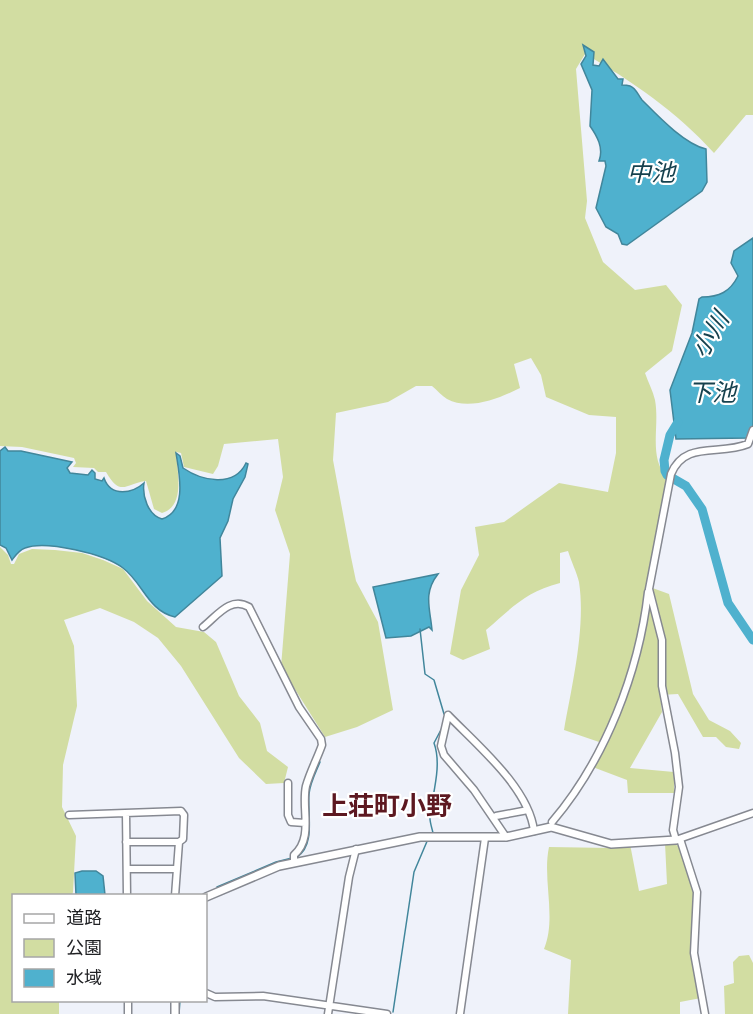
<svg xmlns="http://www.w3.org/2000/svg" width="753" height="1014" viewBox="0 0 753 1014" font-family="Commissioner,'Noto Sans JP',sans-serif">
	<style>
		.green { fill: #d2dda2 }
		.water { fill: #4fb1ce; stroke: #41869b; stroke-width: 1.5 }
		.lines { fill: none; stroke-linecap: round; stroke-linejoin: round }
		.stream { stroke: #41869b; stroke-width: 1.5 }
		.river { stroke: #4fb1ce; stroke-width: 9 }
		.minor-casing { stroke: #868991; stroke-width: 9 }
		.tertiary-casing { stroke: #868991; stroke-width: 10 }
		.minor { stroke: #fff; stroke-width: 6 }
		.tertiary { stroke: #fff; stroke-width: 7 }
		.labels { text-anchor: middle; dominant-baseline: central; stroke-width: 4.5; stroke-linejoin: round; paint-order: stroke }
		.water-label { font-size: 24px; font-style: italic; fill: #16414e; stroke: #fff }
		.quarter-label { font-size: 26px; font-weight: bold; fill: #5d1820; stroke: #fff }
	</style>
	<rect width="100%" height="100%" fill="#eff2fa"/>
	<path class="green" d="M0,0h753v115h-7l-32,38c-37,-41 -82,-72 -129,-99l-9,15 11,132 -2,17 18,44 32,28 31,-5 16,20 -10,46 -27,22c3,9 8,18 10,27 5,27 -7,56 12,78l-20,108 22,8 24,100 16,26 21,11 11,12 -2,6 -13,-2 -10,-10h-13l-25,-43 -18,1 2,17 -32,56 44,4v21h-46l-1,-13 -37,-14 12,-23 -38,-13c8,-45 22,-103 15,-148 -2,-9 -8,-21 -11,-31l-8,2v30c-35,9 -48,25 -74,47l4,19 -27,11 -13,-6 11,-64 18,-35 -4,-28 29,-5 55,-39 49,9 8,-39v-36l-27,-2 -43,-18 -5,-22 -10,-17 -17,6 6,24c-20,10 -51,23 -73,11 -5,-3 -10,-9 -15,-13h-16l-28,16 -52,11 -3,47 18,97 5,24 22,41 15,88 -36,17 -32,10 -44,-70 9,-113 -15,-44 8,-33 -5,-38 -54,5 -6,22 -5,8 -29,-7 -3,-14 -5,-1c1,19 10,54 -14,61l-8,-4 -8,-28c-20,2 -25,17 -40,-9h-8l-4,-4 -21,-1 3,-4 -2,-5 -52,-11 -22,-1z
		M0,547l8,8 3,9h3l5,-10 13,-5 23,1 27,3 21,7 20,9 24,32 29,26 28,5 12,10 23,54 21,27 7,28 21,16 -4,16 -18,1 -27,-26 -58,-92 -23,-28 -24,-16 -34,-14 -36,12 10,26 3,60 -14,59 -1,42 14,29 -3,56 -1,3 -58,1v104l45,1v13h-59z
		M665,843l16,3 13,39 -2,75 9,38 -21,4v12h-112l3,-54 -27,-11c13,-32 -2,-69 5,-102l62,1 19,-4 9,47 28,-7z
		M749,955l4,8v51h-28l-1,-28 10,-3 -1,-21 6,-6z"/>
	<path class="water" d="M583,45l11,7 -1,13 6,1 4,-7 15,20h5l-1,6c2,0 5,0 8,1 6,2 8,9 12,14 15,15 42,44 64,49l1,33 -5,9 -75,54 -5,-1 -4,-10 -12,-7 -10,-19 10,-42 -1,-5h-6c5,-13 -2,-25 -9,-35l2,-36 -11,-26 5,-8z
		M753,238v190l-5,10 -72,1 -6,-49 22,-57 7,-34 3,-2c17,0 28,-5 36,-21l-7,-13 3,-12z
		M5,447l3,4h13l51,11 -5,6 3,5 18,2 4,-5 3,3v6l7,2 2,-3c7,20 29,15 40,5 -2,13 4,32 18,36 26,-8 17,-46 14,-66l4,3 3,12c19,13 51,20 63,-5l2,1 -3,13 -12,22 -5,22 -8,17 2,38 -47,41c-27,-6 -32,-34 -52,-49 -18,-14 -77,-28 -98,-20 -6,2 -10,8 -13,12l-6,-12 -6,-3v-94z
		M438,574c-15,19 -8,34 -6,56l-3,-3 -18,9 -25,2 -13,-51z
		M82,871h14l7,5 2,19h-29l-1,-22z"/>
	<g class="lines">
		<path class="stream" d="M420,629l5,45 9,6 10,34
			M433,833c-1,-5 -4,-13 -3,-18 3,-23 12,-50 4,-72l9,-17
			M297,857c19,-12 10,-44 12,-63 1,-11 7,-22 11,-32
			M217,887l59,-25 16,-4
			M393,1012l21,-140 14,-33
			M179,1014l1,-14"/>
		<path class="river" d="M678,422l-8,13 -6,25 1,11 2,4 19,11 16,23 26,94 25,37"/>
		<g class="minor-casing">
			<path id="minor" d="M753,430l-5,14c-29,12 -63,-4 -77,30l-22,115 13,51v46l13,67 4,34 -6,43 3,10 77,-27
				M203,627c14,-11 27,-31 46,-20l50,100 22,32 1,6c-5,14 -12,27 -16,41 -5,22 8,52 -12,69v7
				M448,715c29,30 81,73 86,116
				M448,715l-7,31 3,9 30,35 32,47
				M288,783v32l3,7 14,1
				M126,813l1,83
				M69,815l112,-4 3,4 -1,24 -4,3 -4,54
				M496,816l32,-6
				M552,822c53,-62 87,-150 96,-230
				M680,839l17,53 -3,61 11,61
				M126,842h53
				M127,869h50
				M206,993l9,4 48,-1 124,18
				M128,1000v14
				M328,1014l21,-137 7,-28
				M460,1014l25,-176"/>
		</g>
		<g class="tertiary-casing">
			<path id="tertiary" d="M206,897l73,-31 141,-29h86l45,-10 60,17 65,-4
				M175,1014v-14"/>
		</g>
		<use href="#minor" class="minor"/>
		<use href="#tertiary" class="tertiary"/>
	</g>
	<g class="labels">
		<g class="water-label">
			<text x="651" y="171">中池</text>
			<text transform="translate(709 334) rotate(-59)">小川</text>
			<text x="712" y="391">下池</text>
		</g>
		<g class="quarter-label">
			<text x="387" y="804">上荘町小野</text>
		</g>
	</g>
	<rect x="12" y="894" width="195" height="108" fill="#ffffff" stroke="#a6a6a7" stroke-width="1.5"/>
	<rect x="24" y="914" width="30" height="9" fill="#ffffff" stroke="#a6a6a7" stroke-width="1.5"/>
	<text x="66" y="924" font-size="18" fill="#202124">道路</text>
	<rect x="24" y="939" width="30" height="18" fill="#d2dda2" stroke="#a6a6a7" stroke-width="1.5"/>
	<text x="66" y="954" font-size="18" fill="#202124">公園</text>
	<rect x="24" y="969" width="30" height="18" fill="#4fb1ce" stroke="#a6a6a7" stroke-width="1.5"/>
	<text x="66" y="984" font-size="18" fill="#202124">水域</text>
</svg>
